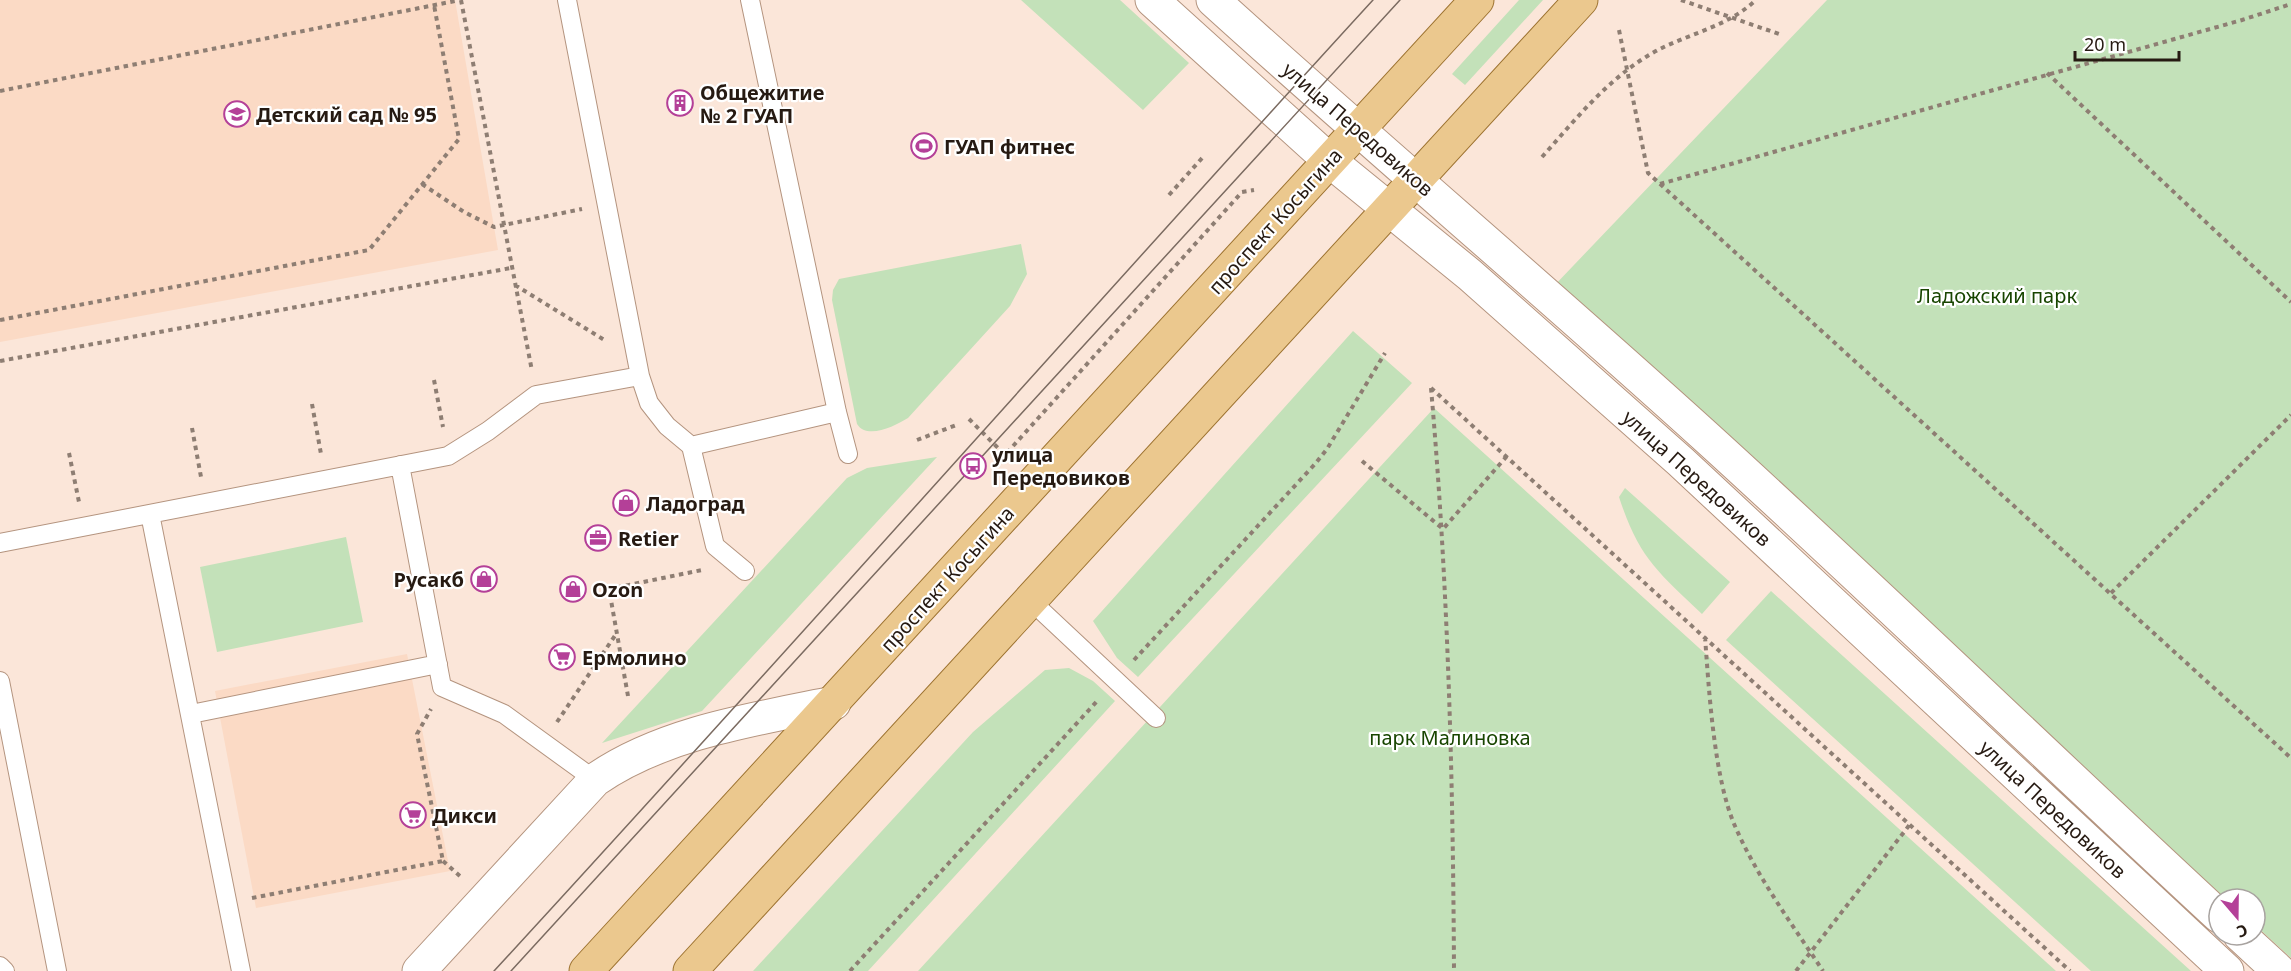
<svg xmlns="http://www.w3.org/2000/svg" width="2291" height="971" viewBox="0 0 2291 971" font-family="'Noto Sans',sans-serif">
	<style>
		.built { fill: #fbdac5 }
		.green { fill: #c3e1b9 }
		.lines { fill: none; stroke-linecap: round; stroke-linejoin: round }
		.lane-casing { stroke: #b4947f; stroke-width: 20 }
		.street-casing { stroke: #b4947f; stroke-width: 35 }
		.secondary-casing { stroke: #b4947f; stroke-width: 35 }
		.primary-casing { stroke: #9d7331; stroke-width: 35 }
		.path { stroke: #8e7e73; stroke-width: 4; stroke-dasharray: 4.5 4.5; stroke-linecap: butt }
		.lane { stroke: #fff; stroke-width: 18 }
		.street { stroke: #fff; stroke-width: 33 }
		.secondary { stroke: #fff; stroke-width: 33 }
		.primary { stroke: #ebc88e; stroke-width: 33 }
		.tram { stroke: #7b6b61; stroke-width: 1.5 }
		.labels { text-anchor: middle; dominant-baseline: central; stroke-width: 4.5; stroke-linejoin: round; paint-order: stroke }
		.poi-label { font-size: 20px; font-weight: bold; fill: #261a12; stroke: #fff; text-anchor: start }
		.street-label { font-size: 20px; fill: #261a12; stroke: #fff }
		.park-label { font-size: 20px; fill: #184500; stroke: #fff }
	</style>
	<rect width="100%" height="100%" fill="#fbe6d9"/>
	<path class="built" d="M0,0h455l43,250 -498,92z
		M407,654l43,217 -194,37 -41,-217z"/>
	<path class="green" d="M1021,0h99l69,63 -46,47z
		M1519,0h24l-78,85 -13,-11z
		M1827,0h464v958l-36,-33v-26h-29l-674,-611z
		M1021,244l6,30 -17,32 -102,112c-13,8 -41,22 -51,6l-25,-124 1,-10 6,-11z
		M1353,331l59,52 -274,294 -21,-19 -24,-37z
		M1434,408l622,563h-1138z
		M937,457l-235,254 -100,32 245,-265 20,-10z
		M1625,488l105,94 -28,32c-45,-43 -63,-56 -83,-117z
		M346,537l17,85 -146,30 -17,-85z
		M1771,591l420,380h-100l-365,-331z
		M1069,668l24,13 22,20 -247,270h-115l220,-239 72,-62z"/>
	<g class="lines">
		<g class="lane-casing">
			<path id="lane" d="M567,0l73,376 9,27 18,23 24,20 24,100 30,25
				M750,0l87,412 11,42
				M691,446l146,-34
				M400,465l42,222 62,27 91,66
				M150,514l91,457
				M0,543l448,-87 40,-25 48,-36 104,-19
				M1030,600l126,118
				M0,681l57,290
				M191,714l247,-50
				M0,966l5,5"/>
		</g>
		<g class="street-casing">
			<path id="street" d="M419,971l176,-191c67,-47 160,-61 239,-77"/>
		</g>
		<g class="secondary-casing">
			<path id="secondary" d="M1152,0l178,161 140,114 211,187 546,509
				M1213,0c162,147 329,288 491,435 174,158 342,321 515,481
				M2240,935l39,36"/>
		</g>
		<g class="primary-casing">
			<path id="primary" d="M586,971l891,-971
				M690,971l891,-971"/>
		</g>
		<path class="path" d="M461,0l71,371
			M1681,0l98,34
			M1619,30l29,143 643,585
			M2047,73l244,229
			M0,91l455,-90
			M1542,157c33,-37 64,-76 107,-102 35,-21 76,-26 107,-55
			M422,184l42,28 30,15 88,-18
			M1660,184l582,-164 49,-16
			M1169,195l34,-38
			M515,285l91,56
			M0,320l369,-70 90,-111 -25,-134
			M0,361l511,-93
			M434,380l9,47
			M1431,388l639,583
			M1431,388c17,194 22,388 23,583
			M312,404l9,50
			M969,419l36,36 237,-263 12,-2
			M192,428l9,49
			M917,440l42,-16
			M69,453l10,49
			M1362,461l81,68 64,-73
			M2111,593l180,-178
			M1705,637c4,53 9,142 30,189 22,51 57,98 88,145
			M1134,660l181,-196 12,-15 58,-96
			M628,696l-19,-107 93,-19
			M557,722l59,-88
			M443,861l17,15
			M252,898l191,-37 -26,-127 14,-25
			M850,971l249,-272
			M1796,971l115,-148"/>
		<use href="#lane" class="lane"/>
		<use href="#street" class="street"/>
		<use href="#secondary" class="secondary"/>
		<use href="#primary" class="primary"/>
		<path class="tram" d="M494,971c296,-321 584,-649 879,-971
			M511,971l889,-971"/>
	</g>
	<defs>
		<g id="building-ring" transform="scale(1.35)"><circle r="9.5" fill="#fff" stroke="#b44098" stroke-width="1.5"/><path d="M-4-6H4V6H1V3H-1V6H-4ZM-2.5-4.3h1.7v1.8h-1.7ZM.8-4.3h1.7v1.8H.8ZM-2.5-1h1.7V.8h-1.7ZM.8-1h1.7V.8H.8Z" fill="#b44098"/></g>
		<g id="school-ring" transform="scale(1.35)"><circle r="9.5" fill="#fff" stroke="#b44098" stroke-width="1.5"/><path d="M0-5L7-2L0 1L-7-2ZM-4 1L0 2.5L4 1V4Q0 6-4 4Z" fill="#b44098"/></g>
		<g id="stadium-ring" transform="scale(1.35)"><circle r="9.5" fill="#fff" stroke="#b44098" stroke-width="1.5"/><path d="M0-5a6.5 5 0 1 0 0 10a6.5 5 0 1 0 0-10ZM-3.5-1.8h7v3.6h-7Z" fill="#b44098"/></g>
		<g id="bus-ring" transform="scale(1.35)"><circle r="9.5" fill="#fff" stroke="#b44098" stroke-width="1.5"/><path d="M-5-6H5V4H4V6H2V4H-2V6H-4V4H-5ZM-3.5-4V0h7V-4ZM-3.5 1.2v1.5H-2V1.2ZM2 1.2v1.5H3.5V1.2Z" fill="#b44098"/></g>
		<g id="shop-ring" transform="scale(1.35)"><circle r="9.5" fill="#fff" stroke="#b44098" stroke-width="1.5"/><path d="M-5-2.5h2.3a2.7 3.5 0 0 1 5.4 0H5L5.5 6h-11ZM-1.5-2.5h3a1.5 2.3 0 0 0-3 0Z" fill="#b44098"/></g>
		<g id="office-ring" transform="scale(1.35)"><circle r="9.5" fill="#fff" stroke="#b44098" stroke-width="1.5"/><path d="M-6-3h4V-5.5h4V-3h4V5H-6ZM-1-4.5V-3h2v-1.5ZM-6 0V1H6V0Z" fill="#b44098"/></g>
		<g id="supermarket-ring" transform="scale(1.35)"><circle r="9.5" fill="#fff" stroke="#b44098" stroke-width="1.5"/><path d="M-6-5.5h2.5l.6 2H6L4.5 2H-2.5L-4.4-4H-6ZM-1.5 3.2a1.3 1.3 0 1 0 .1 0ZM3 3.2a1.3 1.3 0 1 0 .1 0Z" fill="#b44098"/></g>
	</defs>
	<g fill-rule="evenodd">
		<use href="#building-ring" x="680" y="103"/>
		<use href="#school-ring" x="237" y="114"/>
		<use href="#stadium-ring" x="924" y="146"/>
		<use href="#bus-ring" x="973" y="466"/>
		<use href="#shop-ring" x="626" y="503"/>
		<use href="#office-ring" x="598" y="538"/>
		<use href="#shop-ring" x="484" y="579"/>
		<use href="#shop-ring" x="573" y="589"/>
		<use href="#supermarket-ring" x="562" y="657"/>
		<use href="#supermarket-ring" x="413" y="815"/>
	</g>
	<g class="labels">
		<g class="poi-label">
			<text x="700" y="92">Общежитие<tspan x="700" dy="23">№ 2 ГУАП</tspan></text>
			<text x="256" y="114">Детский сад № 95</text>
			<text x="944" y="146">ГУАП фитнес</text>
			<text x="992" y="454">улица<tspan x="992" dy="23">Передовиков</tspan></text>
			<text x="646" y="503">Ладоград</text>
			<text x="618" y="538">Retier</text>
			<text x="464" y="579" text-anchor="end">Русакб</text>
			<text x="592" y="589">Ozon</text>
			<text x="582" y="657">Ермолино</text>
			<text x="432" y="815">Дикси</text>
		</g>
		<g class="street-label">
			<text transform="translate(1358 129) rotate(41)">улица Передовиков</text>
			<text transform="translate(1275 221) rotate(-48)">проспект Косыгина</text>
			<text transform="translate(1697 478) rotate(42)">улица Передовиков</text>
			<text transform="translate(947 579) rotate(-48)">проспект Косыгина</text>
			<text transform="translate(2053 809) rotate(43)">улица Передовиков</text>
		</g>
		<g class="park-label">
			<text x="1997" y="295">Ладожский парк</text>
			<text x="1450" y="737">парк Малиновка</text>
		</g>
	</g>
	<g transform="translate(2237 917) rotate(160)"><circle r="28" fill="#ffffff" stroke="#a8a3a0" stroke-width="1.5"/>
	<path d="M0-4.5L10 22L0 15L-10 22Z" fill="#b44098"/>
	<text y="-9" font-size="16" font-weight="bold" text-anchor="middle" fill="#261a12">С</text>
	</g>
	<path d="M2075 51v9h104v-9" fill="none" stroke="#261a12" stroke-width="3"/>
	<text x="2084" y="51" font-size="18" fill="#261a12" stroke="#ffffff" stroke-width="4.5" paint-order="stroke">20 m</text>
</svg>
